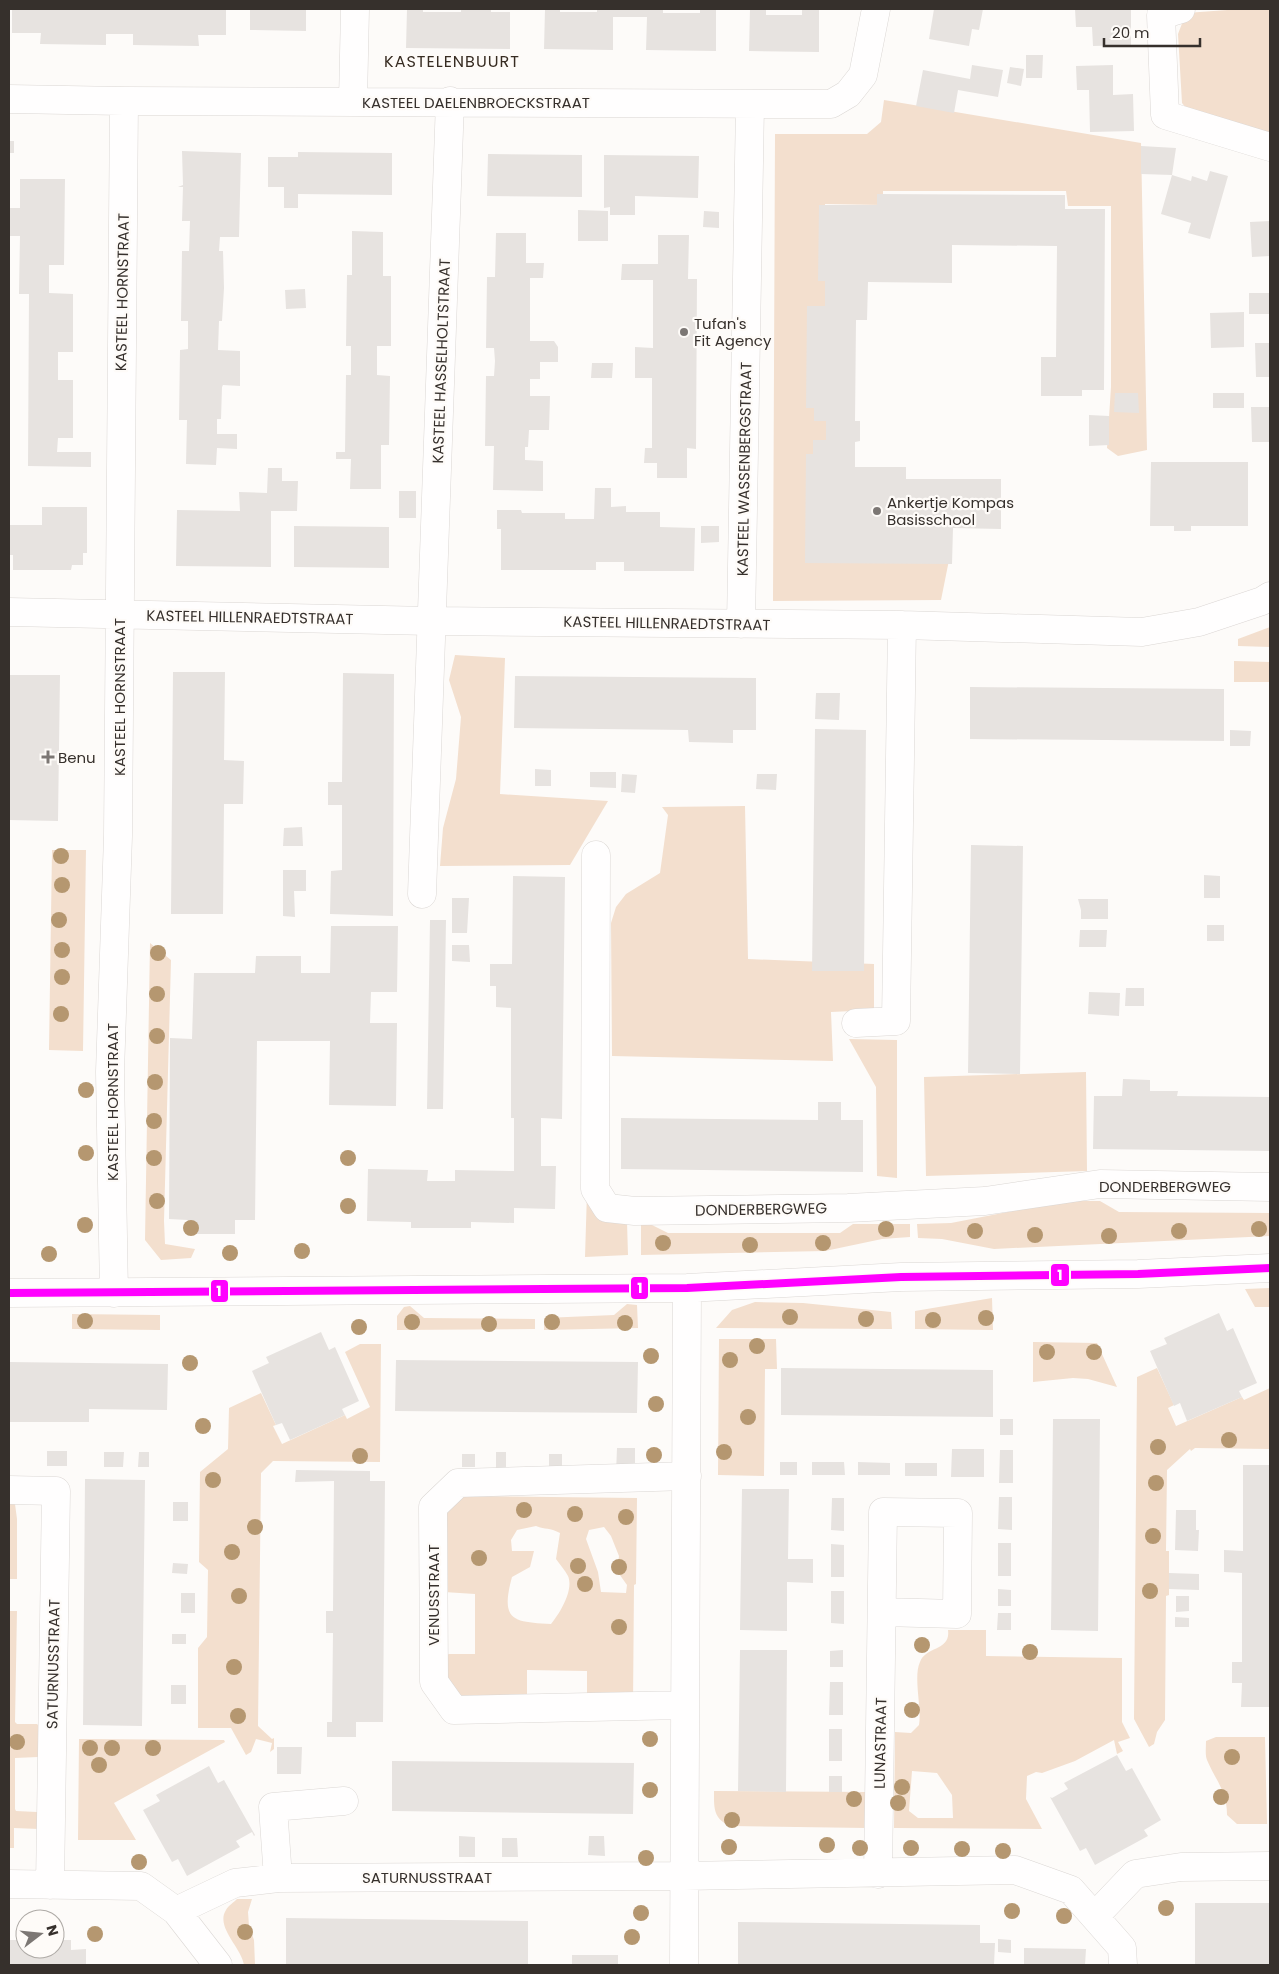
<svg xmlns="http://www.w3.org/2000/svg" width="1279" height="1974" viewBox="0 0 1279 1974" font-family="Poppins,sans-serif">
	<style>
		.green { fill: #f3dfce; fill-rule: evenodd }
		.building { fill: #e7e3e0 }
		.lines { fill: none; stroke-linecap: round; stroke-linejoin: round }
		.minor-casing { stroke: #dbd7d4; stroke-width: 29 }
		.minor { stroke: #fffefe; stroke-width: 28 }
		.bus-1-casing { stroke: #fefbf8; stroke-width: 11 }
		.bus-1 { stroke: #f0f; stroke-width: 8 }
		.tree { fill: #b59770 }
		.poi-dot { fill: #7c7774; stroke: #fefbf8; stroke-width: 2 }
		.labels { text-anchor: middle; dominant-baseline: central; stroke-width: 4.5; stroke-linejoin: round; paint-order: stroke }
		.street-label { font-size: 15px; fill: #36302c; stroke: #fefbf8 }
		.poi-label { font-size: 15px; fill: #36302c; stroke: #fefbf8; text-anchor: start }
		.neighbourhood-label { font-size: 16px; letter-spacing: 1px; fill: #372c22; stroke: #fefbf8 }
		.line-badge { stroke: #fefbf8; stroke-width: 2 }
		.badge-label { font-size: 14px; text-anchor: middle; font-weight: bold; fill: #fff }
	</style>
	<rect width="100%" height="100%" fill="#fdfbf9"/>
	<path class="green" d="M1241,9h29v126l-79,-21 -9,-11 -4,-69 8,-21z
		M884,100l257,43 6,307 -29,6 -11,-8 4,-61v-181h-43l-2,-15h-183v14l-58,-1 3,241h-15v115h136l-8,40 -168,1 2,-467h92l14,-12z
		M1270,627v20l-32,-1v-7z
		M455,655l50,3 -5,136 108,7 -38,64 -130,1 3,-38 13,-49 5,-62 -12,-37z
		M1234,661l36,1v20h-36z
		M745,806l3,153 126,5v46l-43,2 2,49 -221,-5 -1,-133 5,-16 10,-13 34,-21 8,-58 -6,-8z
		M52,850h34l-3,201 -34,-1z
		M150,943l21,17 -7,261 1,23 30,5 -4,9 -30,2 -16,-20z
		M849,1039l48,1v138l-20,-2 -1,-89z
		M1086,1072l1,99 -161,5 -2,-99z
		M587,1192l40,30 1,33 -43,2z
		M1064,1201h36l19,11 151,1v23l-276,13 -52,-10 -24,-1 -1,-14 34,-1z
		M641,1222l7,1 20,10h172l13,-9h57v13l-28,2 -57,12 -184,4z
		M1270,1288v19h-15l-10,-18z
		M992,1298l1,32 -78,-1v-18z
		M755,1302l48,1 88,9 1,17 -176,-1 16,-18z
		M627,1304l10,1 1,23 -94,2v-12l70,-3z
		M410,1306l14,12 111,1v10l-138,1v-14l7,-9z
		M72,1314l88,1v15l-88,-1z
		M719,1339h57l1,30h-12l-1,107 -46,-1z
		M1033,1342l64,1 20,44 -29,-8 -15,-1 -40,4z
		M360,1344h21l-1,118 -107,-1 -12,12 -3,253 14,13 2,-1v11l-4,3 2,-9 -16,-4 -5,13 -5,3 -15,-27h-33v-80l9,-11 1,-67 -9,-8 1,-90 28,-23 1,-41 32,-15 15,32 -3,1 9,18 63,-29 2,4 23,-12 -25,-55z
		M1157,1368l17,37 -6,3 8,18 66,-29 2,3 26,-12v61l-75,-1 -4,3 -1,-2 -23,21 -1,81h3v44l-3,1 -1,124 -8,12 -3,12 -5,3 -15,-28 3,-342z
		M468,1496l169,2 -1,86 -2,1 -1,119 -46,-7v-26l-60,-1v27l-74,2 -11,-42 7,-3h26v-60l-31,-2v-75l6,-13 9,-6zM536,1526c10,4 13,1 24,7l-4,26c4,6 9,11 12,17 6,14 -8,37 -17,48 -38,-2 -51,-3 -39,-47l18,-10 4,-16h-22l-1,-11 6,-10zM604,1527l7,9 8,20 -2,15 10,14 -1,8 -25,-1 -3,-20 -12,-33 3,-9z
		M9,1504h6l2,15v60h-8z
		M9,1611h8l-2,111 2,2h20l2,2v29l-1,2 -23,1v51l1,2 21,1 2,2v15l-25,-1v20h-5z
		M948,1630h38v26l136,2v64l8,16 -12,4 5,9 -6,3 -3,-14 -39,21 -33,12 -6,-1 -9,4 -1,23 16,30 -148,-1 1,-96 16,1 8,-8c3,-17 -6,-48 1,-63 6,-16 31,-11 28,-32zM912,1771l25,2 15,22 1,23h-35l-9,-7z
		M1216,1737h49l2,87h-30l-10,-9c0,-24 -11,-34 -20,-55 -2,-5 -1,-13 -1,-19z
		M79,1739l145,1 1,2 -111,61 22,37h-58z
		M714,1791l152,1v36l-135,-2c-18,-7 -17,-18 -17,-35z
		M237,1899h15l-4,13 1,14 5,14 1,25h-11c-2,-17 -29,-38 -18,-55 2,-4 8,-8 11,-11z"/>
	<path class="building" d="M12,9h214v26h-28l1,11 -66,-1v-11h-27v11l-66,-1 1,-11h-29z
		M250,9h56v22l-56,-1z
		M407,9h16v3h38v-3h30v3h19v37l-104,-1z
		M545,9h15v3h37v-3h66v4h37v-4h16v42l-70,-1 1,-33h-34v33l-69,-1z
		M750,9h16v6h36v-6h17v43l-70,-1z
		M934,9h49l-4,21 -7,-1 -3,17 -40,-7z
		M1075,9l56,1v35l-38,1 -1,-19h-16z
		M1026,55h17l-1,23h-16z
		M972,65l31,5 -5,27 -40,-7 -4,23 -38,-7 7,-36 47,9z
		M1113,65v30l20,-1 1,37 -44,1 -1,-42h-12l-1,-24z
		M1010,67l14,2 -3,17 -14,-3z
		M9,141h5v12h-5z
		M1141,146l35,2 -4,27 -31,-1z
		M182,151l59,2 -2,84h-19l-1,14h4l1,37 -2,33h-3l-1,29 22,1v35l-17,-1 -1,2 -1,32h-4v15h20v15l-20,-1 -1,17 -30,-1 1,-44h-8l1,-70 8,-1v-28h-7l1,-70h7l1,-30h-8l1,-34h-5l5,-2z
		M298,152l94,1v42l-94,-1v14h-14v-21h-16v-30h30z
		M488,154l94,1v42l-95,-1z
		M604,155l95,1 -1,42 -63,-2v19h-25v-8l-6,1z
		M1210,171l18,5 -18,63 -22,-6 3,-10 -30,-9 11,-39 19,6 1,-5 15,5z
		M20,179h45l-1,86h-15v28l24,1v58h-15v28h15v58h-15l-1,14h34v15l-63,-1 1,-172h-10l1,-58h-11v-28h11z
		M877,194l188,1v14h40l-1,181h-22v6h-41v-39h15l1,-111 -105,-1v38l-84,-1 -1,38h-11l-1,101h5v20l-5,1v25h51v12h95v50l-48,-1 -1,36 -147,-1 1,-109h7v-14h13v-19h-12v-13h-8l1,-102h18v-25h-7l1,-76h58z
		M578,210l30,1v30h-30z
		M704,211l15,1v16l-16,-1z
		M1270,221v35l-18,1 -2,-35z
		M352,231l31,1v44h8v70h-14v29l13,1 -1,69h-8v44h-31l1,-30h-15v-7h9l1,-77h5v-29h-5l1,-71h5z
		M496,233h30v30h18l-1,15h-13v63h24l4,6v15h-18v17h-10v17h20l-1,34h-20l-1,17h-3v13l18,1v30l-50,-1 1,-44h-9l1,-70h8l1,-15 -1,-13h-8l1,-71h8z
		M658,235h31l-1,44h9l-1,170 -9,-1v30h-30v-15h-13l1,-15h7v-70h-17v-31l18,1v-68h-32l1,-16h36z
		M305,289l1,19 -20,1 -1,-19z
		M1249,293h21v21h-21z
		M1244,312v35l-33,1 -1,-35z
		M1255,343h15v34h-14z
		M592,363h21l-1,15h-21z
		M1115,393h23l1,20 -25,-1z
		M1213,393h31v15h-31z
		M1251,407h19v35h-18z
		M1089,415l20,1v29l-20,1z
		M1151,462h97v64h-57v5h-17v-5h-24z
		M268,468h14v13h16l-1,30h-26v56l-95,-1 1,-56 63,1 -1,-19 28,1z
		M595,488h16v19l15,-1v6h34v15l35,1 -1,43h-70v-9h-28v8h-95v-41h-4v-19h24l1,3h43v6h29z
		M399,491h17v27h-17z
		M42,507h45v46h-4v12h-11l-1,5h-58v-15h-4v-30h33z
		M294,526l95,1v41l-95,-1z
		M701,526h18v16l-18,1z
		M173,672h52l-1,88 20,1 -1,43h-19l-1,110h-52z
		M343,673l51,1 -1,242 -63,-2 1,-43 11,-1v-65h-14v-23h14z
		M9,675h51l-2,146 -49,-1z
		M515,676l241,2v52h-23v13l-44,-1 -1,-12 -174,-2z
		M970,687l254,2v52l-254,-2z
		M816,693h24l-1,27 -24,-1z
		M815,729l51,1 -2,241h-52z
		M1230,730l21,1 -1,15h-20z
		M535,769l16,1v16h-16z
		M590,772h26v16l-26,-1z
		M622,774l15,1 -2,18 -14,-1z
		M757,774h20l-1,16 -20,-1z
		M302,827l1,19h-20l1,-18z
		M971,845l52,1 -3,228 -52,-1z
		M283,870h23v21h-12l1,26 -12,-1z
		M1204,875l16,1v22h-16z
		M513,876l52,1 -3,242 -21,-1v48h15l-1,43 -41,-1v15l-43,-1v6h-60v-6l-44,-1 1,-52 60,1 -1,11h28v-11l59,1v-53h-3v-110l-15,-1v-21h-6v-22h22z
		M452,898h17l-2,35h-15z
		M1078,899h30v20h-27v-9z
		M430,920h16l-3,189h-16z
		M1207,925h17v16h-17z
		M331,926h67l-1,66h-26l-1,31h27l-1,83 -67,-1 1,-64h-73l-2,179h-20v14h-46l-1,-14 -19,-1 1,-181 22,1 2,-66h61l1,-17h45v17h29z
		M1080,930h27l-1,17h-27z
		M452,945h17l1,17 -18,-1z
		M1126,988h18v18h-19z
		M1089,992l31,1 -1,23 -31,-2z
		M1123,1079l27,1v11h28l-1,5 93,1v54l-177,-2 1,-53h28z
		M818,1102h23v18h22v52l-242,-3v-51l197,2z
		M1219,1313l8,18 6,-3 24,55 -18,8 3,6 -55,24 -7,-18 -6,3 -24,-55 17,-7 -3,-6z
		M321,1332l8,18 6,-3 24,54 -17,8 3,6 -55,25 -8,-17 -6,2 -24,-54 17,-8 -3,-6z
		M396,1360l242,2 -1,51 -242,-2z
		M9,1362l159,2 -1,46 -78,-1v13h-80z
		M781,1368l212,2v47l-212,-2z
		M1000,1419h13v16h-13z
		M1053,1419h47l-2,212 -47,-1z
		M617,1448h18v25h-19z
		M952,1449h32v28h-33z
		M1000,1450h13v33h-14z
		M47,1451h20v15h-20z
		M104,1452h20l-1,15h-19z
		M139,1452h10v15h-11z
		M496,1452h10v20h-10z
		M462,1454h13v13h-13z
		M549,1454h13v17l-13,-1z
		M780,1462h17v13h-17z
		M812,1462h32l1,13h-33z
		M858,1462l32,1v12h-32z
		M905,1463h32v13h-32z
		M1243,1465h27v242h-29l1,-24h-10v-21h10v-89l-18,-1v-22l19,1z
		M296,1470l74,1v10h15l-2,241h-27v15h-29v-15h5l1,-89h-7v-22h7l1,-130 -39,1z
		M85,1479l60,1 -3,246 -59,-1z
		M742,1489h47l-1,70h25v24l-26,-1v49l-47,-1z
		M999,1497h13v33l-14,-1z
		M832,1498h12v33l-13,-1z
		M173,1502h15v19h-15z
		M1176,1510h20v20h3l-1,21 -23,-1z
		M998,1543h13v33h-13z
		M831,1544l13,1v32h-13z
		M173,1563l15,1 -1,10 -15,-1z
		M1169,1573l30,1v16l-30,-1z
		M998,1589l13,1v16h-13z
		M831,1591h13v33l-13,-1z
		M181,1593h14v20h-14z
		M1176,1596h13v15l-13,1z
		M998,1613h13v17h-14z
		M1175,1617l14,1v9h-14z
		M172,1634h14v10h-14z
		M740,1650h47l-1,142 -48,-1z
		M843,1650v17h-13v-16z
		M830,1682h13v33h-14z
		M171,1685h15v19h-15z
		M829,1729h13v32h-13z
		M277,1747h25l-1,27h-24z
		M1117,1755l9,16 6,-3 29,52 -17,10 4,6 -53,29 -9,-17 -6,3 -30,-54 2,1 16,-9 -4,-6z
		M392,1761l242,2 -1,51 -241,-3z
		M209,1766l9,17 6,-3 31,55 -1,1 -2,-4 -16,9 4,6 -53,29 -9,-17 -6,3 -29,-52 17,-9 -4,-6z
		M829,1776h13v16h-13z
		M459,1836l16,1v20h-16z
		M589,1836h15l1,20 -17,-1z
		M502,1838h15l1,19h-16z
		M1195,1903h75v62l-75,-1z
		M286,1918l242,3v44h-242z
		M738,1922l242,3v18h15l-1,22h-256z
		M998,1939l13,1v13l-13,-1z
		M9,1940h16v9h30v-9h16v10l15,-1v16h-77z
		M1024,1948l62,1 -1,16h-61z
		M572,1955h46v10h-46z"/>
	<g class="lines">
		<g class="minor-casing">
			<path id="minor" d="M1181,9l-20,6 4,100 105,32
				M9,99l115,2 707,3 17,-10 15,-19 13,-66
				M353,101l2,-92
				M9,612l422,9 471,4 240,7 57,-10 63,-21 8,-5
				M741,624l9,-519
				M596,855l-1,334 12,19 28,3 213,-3 137,-7 115,-17 170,3
				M422,894l28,-793
				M856,1023l40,-2 6,-396
				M9,1293l678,-5 214,-11 237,-3 132,-6
				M114,1293l-4,-221 8,-236 6,-735
				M9,1490l47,1 -6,394
				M684,1705l-230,5 -20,-28 -1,-175 25,-24 229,-7
				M878,1874l5,-362 75,1 -1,101 -75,-2
				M278,1878l-5,-71 71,-6
				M9,1884l132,2 35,25 59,-28 43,-5 406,-2 331,-6 56,20 51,58 1,17
				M176,1911l42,54
				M1095,1916l40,-42 46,-7 89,-1
				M684,1965l3,-677"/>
		</g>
		<use href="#minor" class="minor"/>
		<g class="bus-1-casing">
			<path id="bus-1" d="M9,1293l678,-5 214,-11 237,-3 132,-6"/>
		</g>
		<use href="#bus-1" class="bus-1"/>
	</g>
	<g class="tree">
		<circle cx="61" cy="856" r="8"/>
		<circle cx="62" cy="885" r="8"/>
		<circle cx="59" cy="920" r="8"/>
		<circle cx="62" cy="950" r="8"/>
		<circle cx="158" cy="953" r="8"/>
		<circle cx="62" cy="977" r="8"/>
		<circle cx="157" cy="994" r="8"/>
		<circle cx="61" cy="1014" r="8"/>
		<circle cx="157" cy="1036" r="8"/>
		<circle cx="155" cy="1082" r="8"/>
		<circle cx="86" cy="1090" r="8"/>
		<circle cx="154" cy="1121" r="8"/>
		<circle cx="86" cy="1153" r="8"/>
		<circle cx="154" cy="1158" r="8"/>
		<circle cx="348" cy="1158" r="8"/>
		<circle cx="157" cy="1201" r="8"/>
		<circle cx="348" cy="1206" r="8"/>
		<circle cx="85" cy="1225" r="8"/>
		<circle cx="191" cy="1228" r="8"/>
		<circle cx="886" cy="1229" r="8"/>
		<circle cx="1259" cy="1229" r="8"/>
		<circle cx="975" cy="1231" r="8"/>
		<circle cx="1179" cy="1231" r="8"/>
		<circle cx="1035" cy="1235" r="8"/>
		<circle cx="1109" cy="1236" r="8"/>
		<circle cx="663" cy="1243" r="8"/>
		<circle cx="823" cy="1243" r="8"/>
		<circle cx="750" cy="1245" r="8"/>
		<circle cx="302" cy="1251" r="8"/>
		<circle cx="230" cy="1253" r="8"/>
		<circle cx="49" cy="1254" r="8"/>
		<circle cx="790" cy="1317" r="8"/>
		<circle cx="986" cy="1318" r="8"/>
		<circle cx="866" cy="1319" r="8"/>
		<circle cx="933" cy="1320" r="8"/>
		<circle cx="85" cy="1321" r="8"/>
		<circle cx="412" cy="1322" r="8"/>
		<circle cx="552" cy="1322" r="8"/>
		<circle cx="625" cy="1323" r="8"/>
		<circle cx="489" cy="1324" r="8"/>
		<circle cx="359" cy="1327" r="8"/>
		<circle cx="757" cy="1346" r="8"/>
		<circle cx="1047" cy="1352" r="8"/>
		<circle cx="1094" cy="1352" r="8"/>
		<circle cx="651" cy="1356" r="8"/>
		<circle cx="730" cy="1360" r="8"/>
		<circle cx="190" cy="1363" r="8"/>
		<circle cx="656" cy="1404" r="8"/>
		<circle cx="748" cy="1417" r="8"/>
		<circle cx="203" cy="1426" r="8"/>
		<circle cx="1229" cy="1440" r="8"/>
		<circle cx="1158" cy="1447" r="8"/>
		<circle cx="724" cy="1452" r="8"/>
		<circle cx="654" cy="1455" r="8"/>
		<circle cx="360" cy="1456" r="8"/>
		<circle cx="213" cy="1480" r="8"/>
		<circle cx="1156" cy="1483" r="8"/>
		<circle cx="524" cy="1510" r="8"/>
		<circle cx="575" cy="1514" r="8"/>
		<circle cx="626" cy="1517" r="8"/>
		<circle cx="255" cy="1527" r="8"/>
		<circle cx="1153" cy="1536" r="8"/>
		<circle cx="232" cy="1552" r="8"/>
		<circle cx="479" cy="1558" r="8"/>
		<circle cx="578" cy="1566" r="8"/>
		<circle cx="619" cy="1567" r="8"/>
		<circle cx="585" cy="1584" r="8"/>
		<circle cx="1150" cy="1591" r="8"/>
		<circle cx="239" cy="1596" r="8"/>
		<circle cx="619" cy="1627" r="8"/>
		<circle cx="922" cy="1645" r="8"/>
		<circle cx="1030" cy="1652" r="8"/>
		<circle cx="234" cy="1667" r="8"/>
		<circle cx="912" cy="1710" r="8"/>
		<circle cx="238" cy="1716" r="8"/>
		<circle cx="650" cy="1739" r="8"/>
		<circle cx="17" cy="1742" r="8"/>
		<circle cx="90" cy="1748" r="8"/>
		<circle cx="112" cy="1748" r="8"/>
		<circle cx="153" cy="1748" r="8"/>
		<circle cx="1232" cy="1757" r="8"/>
		<circle cx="99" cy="1765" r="8"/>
		<circle cx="902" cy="1787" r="8"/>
		<circle cx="650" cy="1790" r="8"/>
		<circle cx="1221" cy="1797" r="8"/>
		<circle cx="854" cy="1799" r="8"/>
		<circle cx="898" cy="1803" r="8"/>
		<circle cx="732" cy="1820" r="8"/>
		<circle cx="827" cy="1845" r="8"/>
		<circle cx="729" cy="1847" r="8"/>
		<circle cx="860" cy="1848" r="8"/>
		<circle cx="911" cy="1848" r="8"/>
		<circle cx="962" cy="1849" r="8"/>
		<circle cx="1003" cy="1851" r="8"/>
		<circle cx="646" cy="1858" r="8"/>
		<circle cx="139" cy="1862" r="8"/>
		<circle cx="1166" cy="1908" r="8"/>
		<circle cx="1012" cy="1911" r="8"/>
		<circle cx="641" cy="1913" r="8"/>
		<circle cx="1064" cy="1916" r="8"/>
		<circle cx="245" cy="1932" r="8"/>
		<circle cx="95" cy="1934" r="8"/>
		<circle cx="632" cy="1937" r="8"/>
	</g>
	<g class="poi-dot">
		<circle cx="684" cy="332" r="5"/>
		<circle cx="877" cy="511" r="5"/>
		<path d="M45.5 749.5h5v5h5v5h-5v5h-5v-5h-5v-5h5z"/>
	</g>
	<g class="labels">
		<g class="street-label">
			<text x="476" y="102">KASTEEL DAELENBROECKSTRAAT</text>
			<text transform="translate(122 292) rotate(-89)">KASTEEL HORNSTRAAT</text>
			<text transform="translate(441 361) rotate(-88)">KASTEEL HASSELHOLTSTRAAT</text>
			<text transform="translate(744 469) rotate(-89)">KASTEEL WASSENBERGSTRAAT</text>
			<text transform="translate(250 617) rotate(1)">KASTEEL HILLENRAEDTSTRAAT</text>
			<text transform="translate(667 623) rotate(1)">KASTEEL HILLENRAEDTSTRAAT</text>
			<text transform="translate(119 697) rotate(-90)">KASTEEL HORNSTRAAT</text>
			<text transform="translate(112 1102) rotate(-90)">KASTEEL HORNSTRAAT</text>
			<text x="1165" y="1186">DONDERBERGWEG</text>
			<text transform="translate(761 1209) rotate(-1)">DONDERBERGWEG</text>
			<text transform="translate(433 1595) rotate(-90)">VENUSSTRAAT</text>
			<text transform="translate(53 1664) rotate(-89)">SATURNUSSTRAAT</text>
			<text transform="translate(880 1743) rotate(-89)">LUNASTRAAT</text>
			<text x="427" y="1877">SATURNUSSTRAAT</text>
		</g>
		<g class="poi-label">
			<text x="694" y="323">Tufan's<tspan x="694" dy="17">Fit Agency</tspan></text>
			<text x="887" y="502">Ankertje Kompas<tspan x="887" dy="17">Basisschool</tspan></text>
			<text x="58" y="757">Benu</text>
		</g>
		<g class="neighbourhood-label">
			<text x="452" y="61">KASTELENBUURT</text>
		</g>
	</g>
	<g class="line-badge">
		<rect x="1050" y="1263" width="20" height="24" rx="5" fill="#f0f"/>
		<rect x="630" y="1276" width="19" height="24" rx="5" fill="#f0f"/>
		<rect x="210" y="1279" width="19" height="24" rx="5" fill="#f0f"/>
	</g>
	<g class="badge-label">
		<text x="1060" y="1280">1</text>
		<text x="640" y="1293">1</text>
		<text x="219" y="1296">1</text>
	</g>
	<rect width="1279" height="1974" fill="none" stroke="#36302c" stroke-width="20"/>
	<g transform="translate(40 1934) rotate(74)"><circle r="24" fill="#fefbf8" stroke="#aeaaa6"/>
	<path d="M0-4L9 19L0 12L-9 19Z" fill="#7c7774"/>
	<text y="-8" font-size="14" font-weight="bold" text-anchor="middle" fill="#36302c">N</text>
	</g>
	<path d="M1104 38v8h96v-8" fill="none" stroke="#36302c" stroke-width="2.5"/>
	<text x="1112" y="38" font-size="15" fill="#36302c" stroke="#fefbf8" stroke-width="4" paint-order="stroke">20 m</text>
</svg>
